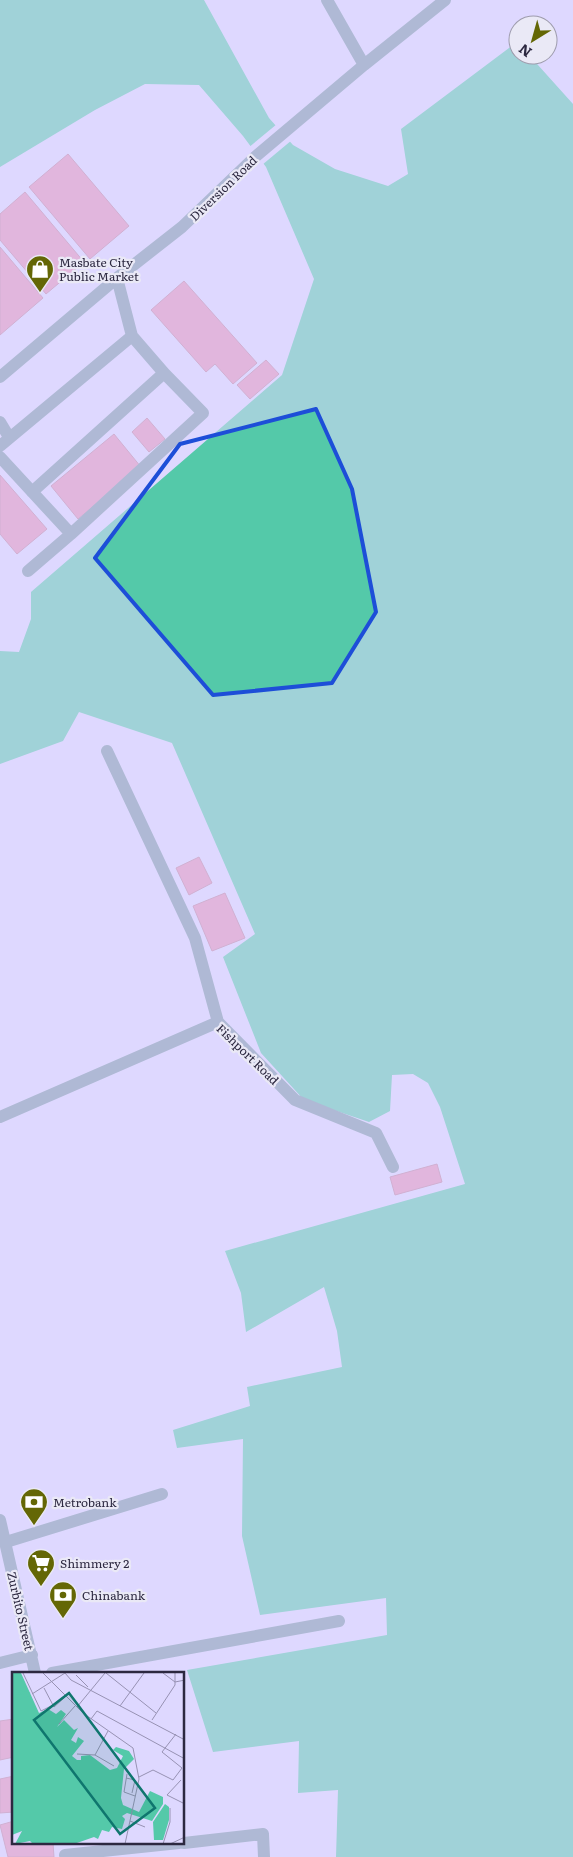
<svg xmlns="http://www.w3.org/2000/svg" width="573" height="1857" viewBox="0 0 573 1857" font-family="Literata,serif">
	<style>
		.water { fill: #54c9a9 }
		.pier { fill: #ded8ff }
		.building { fill: #e58db4; stroke: #c07e9b }
		.lines { fill: none; stroke-linecap: round; stroke-linejoin: round }
		.minor { stroke: #7693a2; stroke-width: 12 }
		.marked { fill: none; stroke: #1d4ed8; stroke-width: 4; stroke-linejoin: round }
		.labels { text-anchor: middle; dominant-baseline: central; stroke-width: 4.5; stroke-linejoin: round; paint-order: stroke }
		.street-label { font-size: 12px; fill: #2c2840; stroke: #eae9f6 }
		.poi-label { font-size: 12px; fill: #2c2840; stroke: #eae9f6; text-anchor: start }
		.inset-river { fill: none; stroke: #54c9a9; stroke-width: 2.5 }
		.inset-road { fill: none; stroke: #9792b3; stroke-width: 1 }
		.view { fill: #0f766e; fill-opacity: 0.15; stroke: #0f766e; stroke-width: 2.5 }
		.inset-edge { fill: none; stroke: #2c2840; stroke-width: 2.5 }
	</style>
	<rect width="100%" height="100%" fill="#ded8ff"/>
	<path class="water" d="M0,0h204l65,118 24,27 42,24 53,17 20,-12 -7,-45 116,-87 1,13h11l44,49v1753h-237l2,-67 -40,3 1,-52 -86,11 -26,-82 200,-35 -1,-37 -126,17 -18,-79 1,-97 -66,9 -4,-18 77,-24 -3,-19 95,-20 -5,-36 -13,-44 -78,45 -5,-39 -16,-42 240,-67 -25,-77 -12,-24 -15,-9 -21,1 -2,36 -21,11 -65,-22 -43,-47 -38,-96 32,-23 -83,-191 -93,-31 -16,29 -63,23v-113l19,1 12,-33v-27l251,-217 32,-96 -48,-112 -23,-31 -44,-51 -54,-1 -50,26 -95,57z"/>
	<path class="pier" d="M277,124l15,16 -30,25 -14,-17z"/>
	<path class="building" d="M68,154l61,72 -39,33 -61,-72z
		M25,192l59,70 -38,32 -46,-54v-26z
		M0,247l43,51 -43,37z
		M184,281l73,82 -24,21 -18,-20 -9,8 -55,-62z
		M266,360l13,14 -29,25 -13,-14z
		M147,418l18,21 -16,13 -17,-20z
		M114,434l27,33 -63,52 -27,-33z
		M0,475l47,54 -30,25 -17,-20z
		M199,857l13,26 -23,12 -13,-27z
		M225,893l20,45 -33,13 -19,-45z
		M437,1164l5,18 -47,13 -5,-18z
		M14,1719v38l-14,3v-39z
		M14,1776v36l-14,1v-34z
		M14,1821v22h39l1,14h-46l-8,-32z"/>
	<g class="lines">
		<path class="minor" d="M327,0l37,65
			M0,377l117,-99 65,-51 73,-70 109,-92 81,-65
			M0,422l9,15
			M0,446l132,-110
			M0,457l71,77
			M32,492l132,-119
			M28,571l43,-37 132,-121 -39,-40 -32,-37 -15,-58
			M107,751l88,187 23,84 77,78 81,33 17,34
			M0,1117l218,-95
			M0,1520l35,153
			M6,1542l156,-48
			M0,1663l32,-8
			M52,1673l287,-52
			M184,1843l79,-9 1,23
			M65,1855l114,-12"/>
	</g>
	<path d="M0 0H573V1857H0ZM316,409l36,80 24,123 -44,71 -119,12 -118,-137 85,-114z" fill="#ded8ff" fill-opacity=".55" fill-rule="evenodd"/>
	<path class="marked" d="M316,409l36,80 24,123 -44,71 -119,12 -118,-137 85,-114z"/>
	<defs>
		<g id="shop-pin" transform="scale(1.4375)"><path d="M0 17L-7.5 6A9.5 9.5 0 1 1 7.5 6Z" fill="#646705" stroke="#eae9f6"/><path d="M-5-2.5h2.3a2.7 3.5 0 0 1 5.4 0H5L5.5 6h-11ZM-1.5-2.5h3a1.5 2.3 0 0 0-3 0Z" fill="#fff"/></g>
		<g id="bank-pin" transform="scale(1.4375)"><path d="M0 17L-7.5 6A9.5 9.5 0 1 1 7.5 6Z" fill="#646705" stroke="#eae9f6"/><path d="M-6-4H6V4H-6ZM0-2.3a2.3 2.3 0 1 0 0 4.6a2.3 2.3 0 1 0 0-4.6Z" fill="#fff"/></g>
		<g id="supermarket-pin" transform="scale(1.4375)"><path d="M0 17L-7.5 6A9.5 9.5 0 1 1 7.5 6Z" fill="#646705" stroke="#eae9f6"/><path d="M-6-5.5h2.5l.6 2H6L4.5 2H-2.5L-4.4-4H-6ZM-1.5 3.2a1.3 1.3 0 1 0 .1 0ZM3 3.2a1.3 1.3 0 1 0 .1 0Z" fill="#fff"/></g>
	</defs>
	<g fill-rule="evenodd">
		<use href="#shop-pin" x="40" y="269"/>
		<use href="#bank-pin" x="34" y="1502"/>
		<use href="#supermarket-pin" x="41" y="1563"/>
		<use href="#bank-pin" x="63" y="1595"/>
	</g>
	<g class="labels">
		<g class="street-label">
			<text transform="translate(223 188) rotate(-44)">Diversion Road</text>
			<text transform="translate(248 1054) rotate(44)">Fishport Road</text>
			<text transform="translate(21 1611) rotate(77)">Zurbito Street</text>
		</g>
		<g class="poi-label">
			<text x="59" y="262">Masbate City<tspan x="59" dy="14">Public Market</tspan></text>
			<text x="53" y="1502">Metrobank</text>
			<text x="60" y="1563">Shimmery 2</text>
			<text x="82" y="1595">Chinabank</text>
		</g>
	</g>
	<g transform="translate(12 1672)">
		<rect width="172" height="172" fill="#ded8ff"/>
		<path d="M0,1h9l18,40 9,-4 8,5 5,-4 5,4 -9,13 7,-7 10,10 4,-2 -7,12 5,3 2,-6 6,4 -12,15 5,4h4v-4l9,-1 20,15 7,-2 6,-12 -10,-6 3,-3 13,4 5,8 -10,10 -3,29 2,7 16,7 11,-21 13,6v7l-11,17 -25,-8 -5,3 3,3 -3,10 -10,-2 -3,5 -7,-2 -4,9 -4,-2 -20,7h-41l-3,-3 -15,3 7,-13 -10,4zM153,132l4,3v13l-6,20h-9l-1,-18z" fill="#54c9a9"/>
		<path class="inset-river" d="M0,18l18,4M0,24l16,-1M0,28l18,-5"/>
		<path class="inset-road" d="M11,1l18,38 12,-6M31,1l40,40 50,35 6,31 -14,65M53,1l6,7 114,60M94,1l50,40M151,1l12,9 10,-2M64,3l12,12M32,16l10,19 11,-10M20,22l33,-21M108,34l24,-33M65,35l28,-34M79,47l6,-8 88,48M140,48l23,-35v-12M47,52l16,-18M65,82l18,1 19,11M83,83l13,-24M115,102l-3,18 11,4M127,105l14,-7 20,10 9,-12 -20,-16 14,-18M114,106l9,2 -3,13M169,108l-14,15 18,9M118,149l15,6M151,172l7,-22v-14M158,172l15,-7"/>
		<path class="view" d="M57,21l86,115 -35,26 -86,-114z"/>
		<rect width="172" height="172" class="inset-edge"/>
	</g>
	<g transform="translate(533 40) rotate(217)"><circle r="24" fill="#eae9f6" stroke="#9e9cad"/>
	<path d="M0-4L9 19L0 12L-9 19Z" fill="#646705"/>
	<text y="-8" font-size="14" font-weight="bold" text-anchor="middle" fill="#2c2840">N</text>
	</g>
</svg>
